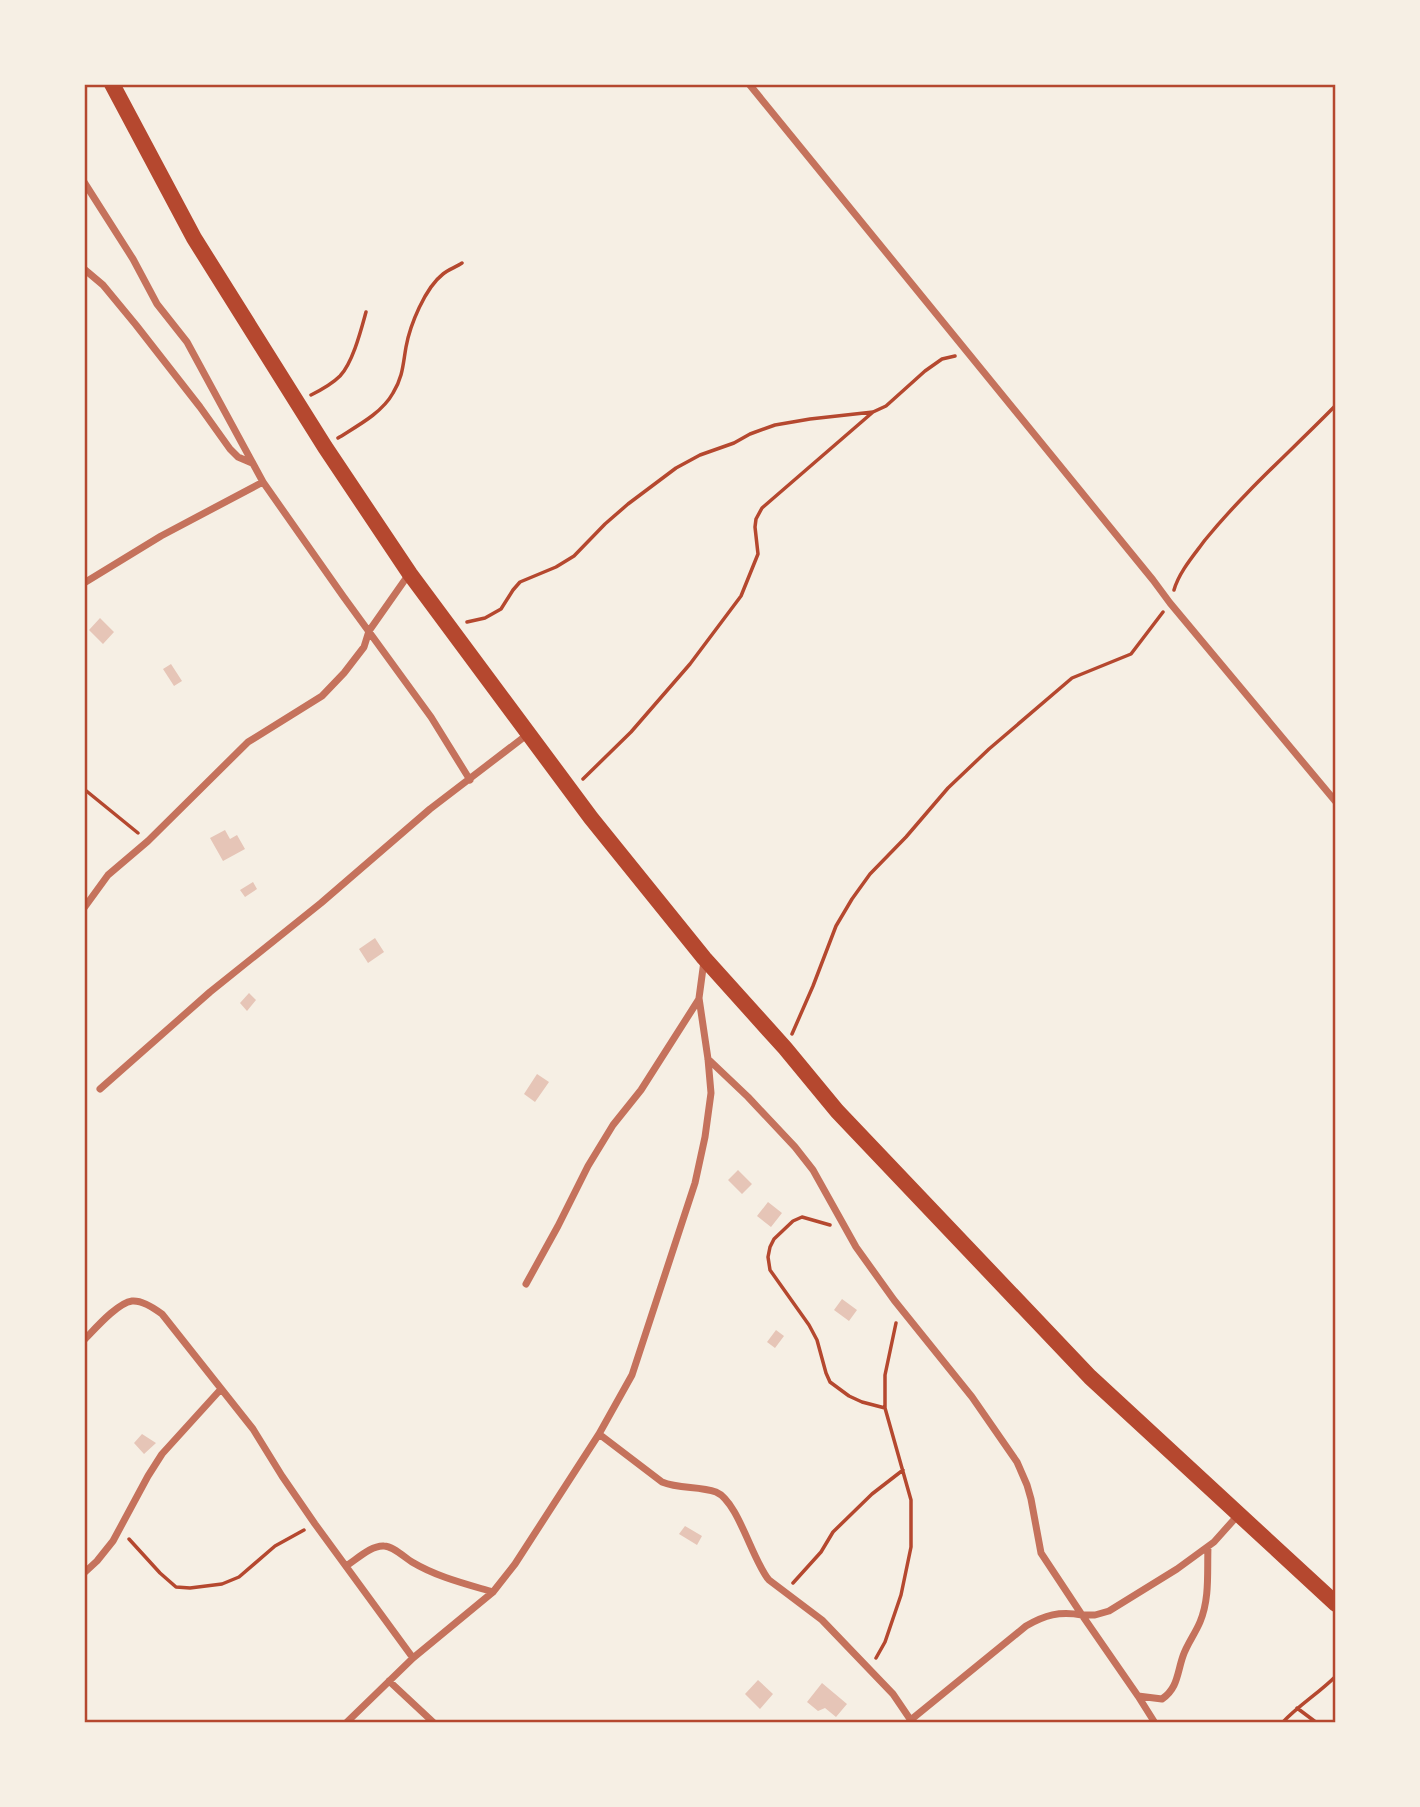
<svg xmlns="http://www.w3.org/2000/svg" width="1420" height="1807" viewBox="0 0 1420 1807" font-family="'Playfair Display',serif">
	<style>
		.building { fill: #e6c5b7 }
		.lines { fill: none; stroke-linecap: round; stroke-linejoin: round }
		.path { stroke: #b5482f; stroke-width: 3.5 }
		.minor { stroke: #c5725c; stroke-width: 7 }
		.trunk { stroke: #b5482f; stroke-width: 16 }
		.neatline { fill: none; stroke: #b5482f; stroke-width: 2.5 }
	</style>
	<rect width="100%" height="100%" fill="#f6efe4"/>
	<path class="building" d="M100,618l14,14 -11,12 -14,-14z
		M171,664l11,17 -8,5 -11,-17z
		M225,830l5,9 7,-4 8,14 -22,12 -13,-23z
		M253,882l4,7 -12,8 -5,-7z
		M375,938l9,14 -16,11 -9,-14z
		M249,993l7,7 -9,11 -7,-8z
		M537,1074l12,8 -14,20 -11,-8z
		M738,1170l14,14 -10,10 -14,-14z
		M768,1202l14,11 -11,14 -14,-11z
		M842,1299l15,11 -8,11 -15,-11z
		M776,1330l8,6 -9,12 -8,-6z
		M142,1434l14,9 -12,11 -10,-11z
		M685,1526l17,10 -5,9 -18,-11z
		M758,1680l15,14 -13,15 -15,-15z
		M822,1683l25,21 -11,13 -11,-9 -7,3 -11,-9z"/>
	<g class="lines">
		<path class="path" d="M311,395c10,-5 21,-11 29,-19 13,-14 21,-46 26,-64
			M338,438c19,-12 44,-25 55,-45 10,-16 10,-29 13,-46 4,-22 19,-59 37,-73 5,-4 13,-7 19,-11
			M1174,590c5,-18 20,-35 31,-50 40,-49 87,-90 131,-135
			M467,622l18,-4 16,-9 12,-19 7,-8 36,-15 18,-11 31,-32 23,-20 48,-36 24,-13 34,-12 16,-9 25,-9 35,-6 63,-7 13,-6 39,-35 17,-12 13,-3
			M583,779l48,-47 59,-68 51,-68 17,-42 -3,-27 1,-8 6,-11 111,-96
			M84,789l54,44
			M792,1034l21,-48 23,-60 16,-27 18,-25 36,-37 42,-49 41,-39 83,-71 59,-24 32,-42
			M830,1225l-28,-8 -9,4 -19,18 -4,8 -2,10 2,13 39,55 8,15 9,33 4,9 19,14 13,6 23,6
			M129,1539l31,34 16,14 14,1 32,-4 17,-7 36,-31 29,-16
			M793,1583l28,-31 12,-20 39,-38 31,-24
			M876,1658l9,-16 16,-47 10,-48v-47l-26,-92v-33l11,-52
			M1297,1708l20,15
			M1282,1723c17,-18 37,-30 54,-47"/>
		<path class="minor" d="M749,84l404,496 17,23 166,199
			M84,182l49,77 24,45 30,38 76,140 80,114 88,121 39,63
			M84,269l19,16 33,40 64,82 30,42 8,8 14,6
			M84,583l77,-47 102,-54
			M84,908l24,-33 40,-34 100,-99 74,-46 22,-23 20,-26 5,-16 40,-57
			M708,1059l40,38 47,50 18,23 43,77 38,53 78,97 45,65 10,23 4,14 10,54 41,62h13l14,-4 68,-42 37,-27 25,-28
			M100,1089l110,-97 111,-89 109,-94 98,-75
			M526,1284l32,-58 30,-60 25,-41 28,-35 58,-91
			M84,1340c10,-10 33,-37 48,-39 10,-1 22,7 30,13l91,115 29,47 33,48 98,134
			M599,1434l63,48c17,7 37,4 54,10 22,9 37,70 53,88l53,40 71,74 19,28
			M346,1566c10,-6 25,-21 38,-20 9,0 20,11 28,16 25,15 54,22 81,30
			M84,1573l13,-12 16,-20 35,-65 14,-22 59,-65
			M389,1681l45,42
			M1138,1696l17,27
			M346,1723l67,-65 80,-66 22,-28 84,-130 33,-59 63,-192 10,-46 6,-44 -3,-34 -9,-61 5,-37
			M907,1723l119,-97c19,-11 33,-15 56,-11l56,81 24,3c16,-11 15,-26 21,-43 4,-12 12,-22 17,-34 10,-24 7,-50 8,-75"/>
		<path class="trunk" d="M112,84l82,154 131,209 85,127 181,244 113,140 81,90 52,63 253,266 246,227"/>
	</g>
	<rect width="1420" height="1807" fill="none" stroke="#f6efe4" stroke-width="172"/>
	<rect x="86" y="86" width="1248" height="1635" class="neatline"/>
</svg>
